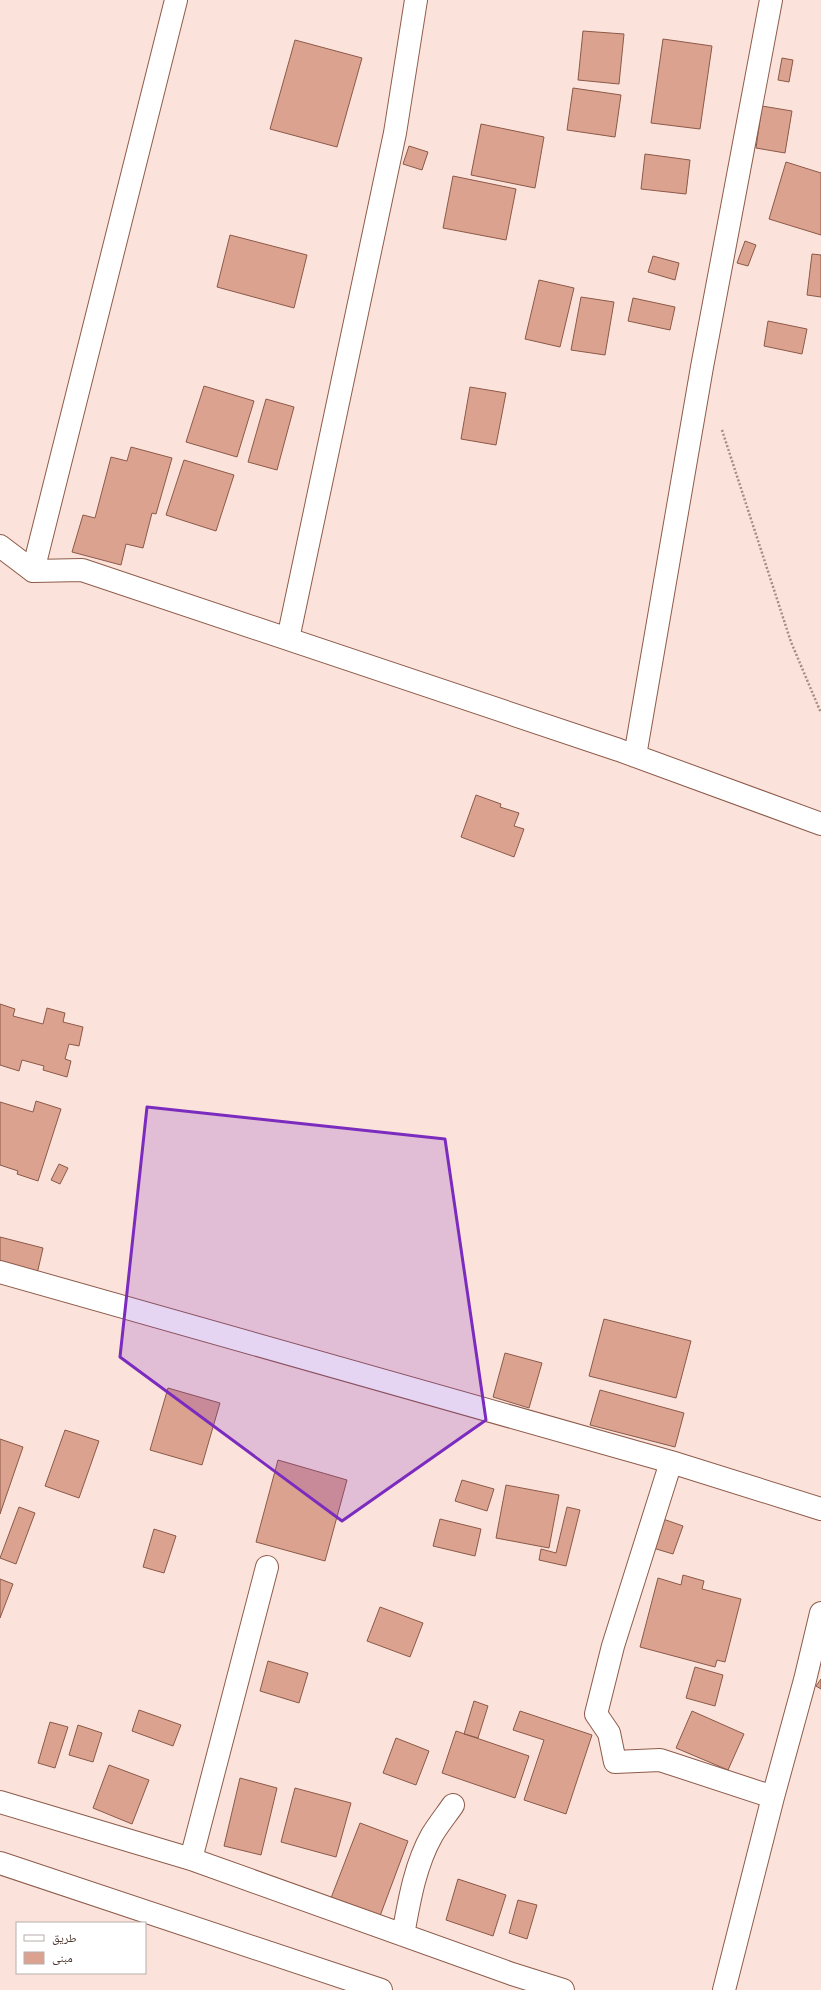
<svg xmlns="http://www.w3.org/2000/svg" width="821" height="1990" viewBox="0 0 821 1990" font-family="Overpass,'Noto Naskh Arabic',sans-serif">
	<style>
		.building { fill: #dba290; stroke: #8c5948 }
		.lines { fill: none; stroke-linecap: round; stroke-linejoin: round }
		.minor-casing { stroke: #8e5b4a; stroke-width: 24 }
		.path { stroke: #a48d85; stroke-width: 2.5; stroke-dasharray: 2 2; stroke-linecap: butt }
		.minor { stroke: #fff; stroke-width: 22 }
		.marked { fill: #7b2cbf; fill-opacity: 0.2; stroke: #7b2cbf; stroke-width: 3; stroke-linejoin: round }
	</style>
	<rect width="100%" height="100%" fill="#fbe3db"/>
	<path class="building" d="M583,31l41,3 -5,50 -41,-4z
		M663,39l49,7 -12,83 -49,-6z
		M295,40l67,18 -25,89 -67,-18z
		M782,58l11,2 -4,22 -11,-2z
		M573,88l48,7 -6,42 -48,-7z
		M762,106l30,5 -7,42 -29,-5z
		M481,124l63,13 -9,51 -64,-13z
		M409,146l19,6 -6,18 -19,-6z
		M645,154l45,6 -4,34 -45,-5z
		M786,162l35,11v62l-52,-16z
		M453,176l63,13 -10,51 -63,-12z
		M230,235l77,20 -13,53 -77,-21z
		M745,241l11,4 -8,21 -11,-3z
		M812,254l9,1v42l-14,-2z
		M653,256l26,7 -4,17 -27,-8z
		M539,280l35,8 -14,59 -35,-8z
		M581,297l33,5 -9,53 -34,-5z
		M633,298l42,9 -5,23 -42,-9z
		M768,321l39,8 -5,25 -38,-8z
		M204,386l50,15 -17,56 -51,-15z
		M470,387l36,6 -10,52 -35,-6z
		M266,399l28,8 -17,63 -29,-8z
		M131,447l41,11 -16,56 -4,-1 -9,35 -17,-4 -5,21 -49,-13 11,-37 12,3 16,-61 16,4z
		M184,460l50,15 -18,56 -50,-16z
		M476,795l25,9 -1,3 19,6 -5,13 10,3 -10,28 -53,-20z
		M0,1004l15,5 -2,7 30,8 4,-16 18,5 -2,9 20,5 -4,19 -10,-2 -4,15 6,2 -4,16 -24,-7 1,-4 -22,-6 -3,11 -19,-6z
		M36,1101l25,8 -23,72 -21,-7 1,-3 -18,-6v-63l33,10z
		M59,1164l9,4 -8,16 -9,-4z
		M0,1237l43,11 -6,26 -37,-9z
		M604,1319l87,22 -15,57 -87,-22z
		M505,1353l37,10 -13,45 -36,-11z
		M168,1388l52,15 -18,62 -52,-15z
		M600,1390l84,23 -9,34 -85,-22z
		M65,1430l34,11 -20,57 -34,-12z
		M0,1439l23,8 -23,67z
		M278,1460l69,20 -22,81 -69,-19z
		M462,1480l32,9 -7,22 -32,-10z
		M506,1485l53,10 -10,53 -53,-10z
		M19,1507l16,6 -19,51 -16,-6z
		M567,1507l13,3 -14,56 -27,-6 2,-11 15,4z
		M440,1519l41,10 -6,27 -42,-10z
		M663,1519l20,7 -10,28 -20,-6z
		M154,1529l22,7 -12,37 -21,-6z
		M683,1575l21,6 -2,8 39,10 -16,63 -8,-2 -2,7 -75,-20 18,-69 23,7z
		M0,1579l13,5 -13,34z
		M380,1607l43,16 -13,34 -43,-16z
		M268,1661l40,12 -9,30 -39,-12z
		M695,1667l28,8 -8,31 -29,-8z
		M821,1679v10l-5,-3z
		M474,1701l14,5 -10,32 -14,-4z
		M139,1710l42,15 -8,21 -41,-15z
		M520,1711l72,24 -26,79 -42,-14 20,-60 -31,-10z
		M692,1711l52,23 -16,36 -52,-22z
		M50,1722l18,5 -13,41 -17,-5z
		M78,1725l24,8 -9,29 -24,-7z
		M456,1731l73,25 -14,42 -73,-25z
		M396,1738l33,13 -13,34 -33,-12z
		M109,1765l40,15 -17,44 -39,-16z
		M240,1778l37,10 -16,67 -37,-9z
		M295,1788l56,15 -15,54 -55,-15z
		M360,1823l48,18 -28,75 -49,-18z
		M458,1879l48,16 -13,41 -47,-16z
		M518,1900l19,5 -10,34 -18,-6z"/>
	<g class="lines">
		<g class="minor-casing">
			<path id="minor" d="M0,546l33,25 49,-1 537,180 202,74
				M33,571l143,-571
				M288,639l107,-506 21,-133
				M635,756l67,-389 69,-367
				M0,1272l671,190 150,47
				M671,1462l-58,184 -17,68 13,19 6,29 45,-2 113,37
				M0,1802l191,57 321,115 51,16
				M191,1859l76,-292
				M0,1863l381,127
				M403,1935c6,-33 12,-70 29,-100 6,-10 14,-20 21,-30
				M724,1990l49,-193 32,-117 16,-67"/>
		</g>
		<path class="path" d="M722,430l69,212 30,71"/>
		<use href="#minor" class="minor"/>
	</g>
	<path class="marked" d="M147,1107l298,32 41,281 -144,101 -222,-164z"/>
	<rect x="16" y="1922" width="130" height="52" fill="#ffffff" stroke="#b7aeab"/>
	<rect x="24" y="1935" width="20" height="6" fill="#ffffff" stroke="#b7aeab"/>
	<text x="52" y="1942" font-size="12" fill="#4c352d">طريق</text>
	<rect x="24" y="1952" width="20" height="12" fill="#dba290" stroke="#b7aeab"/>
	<text x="52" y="1962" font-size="12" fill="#4c352d">مبنى</text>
</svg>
